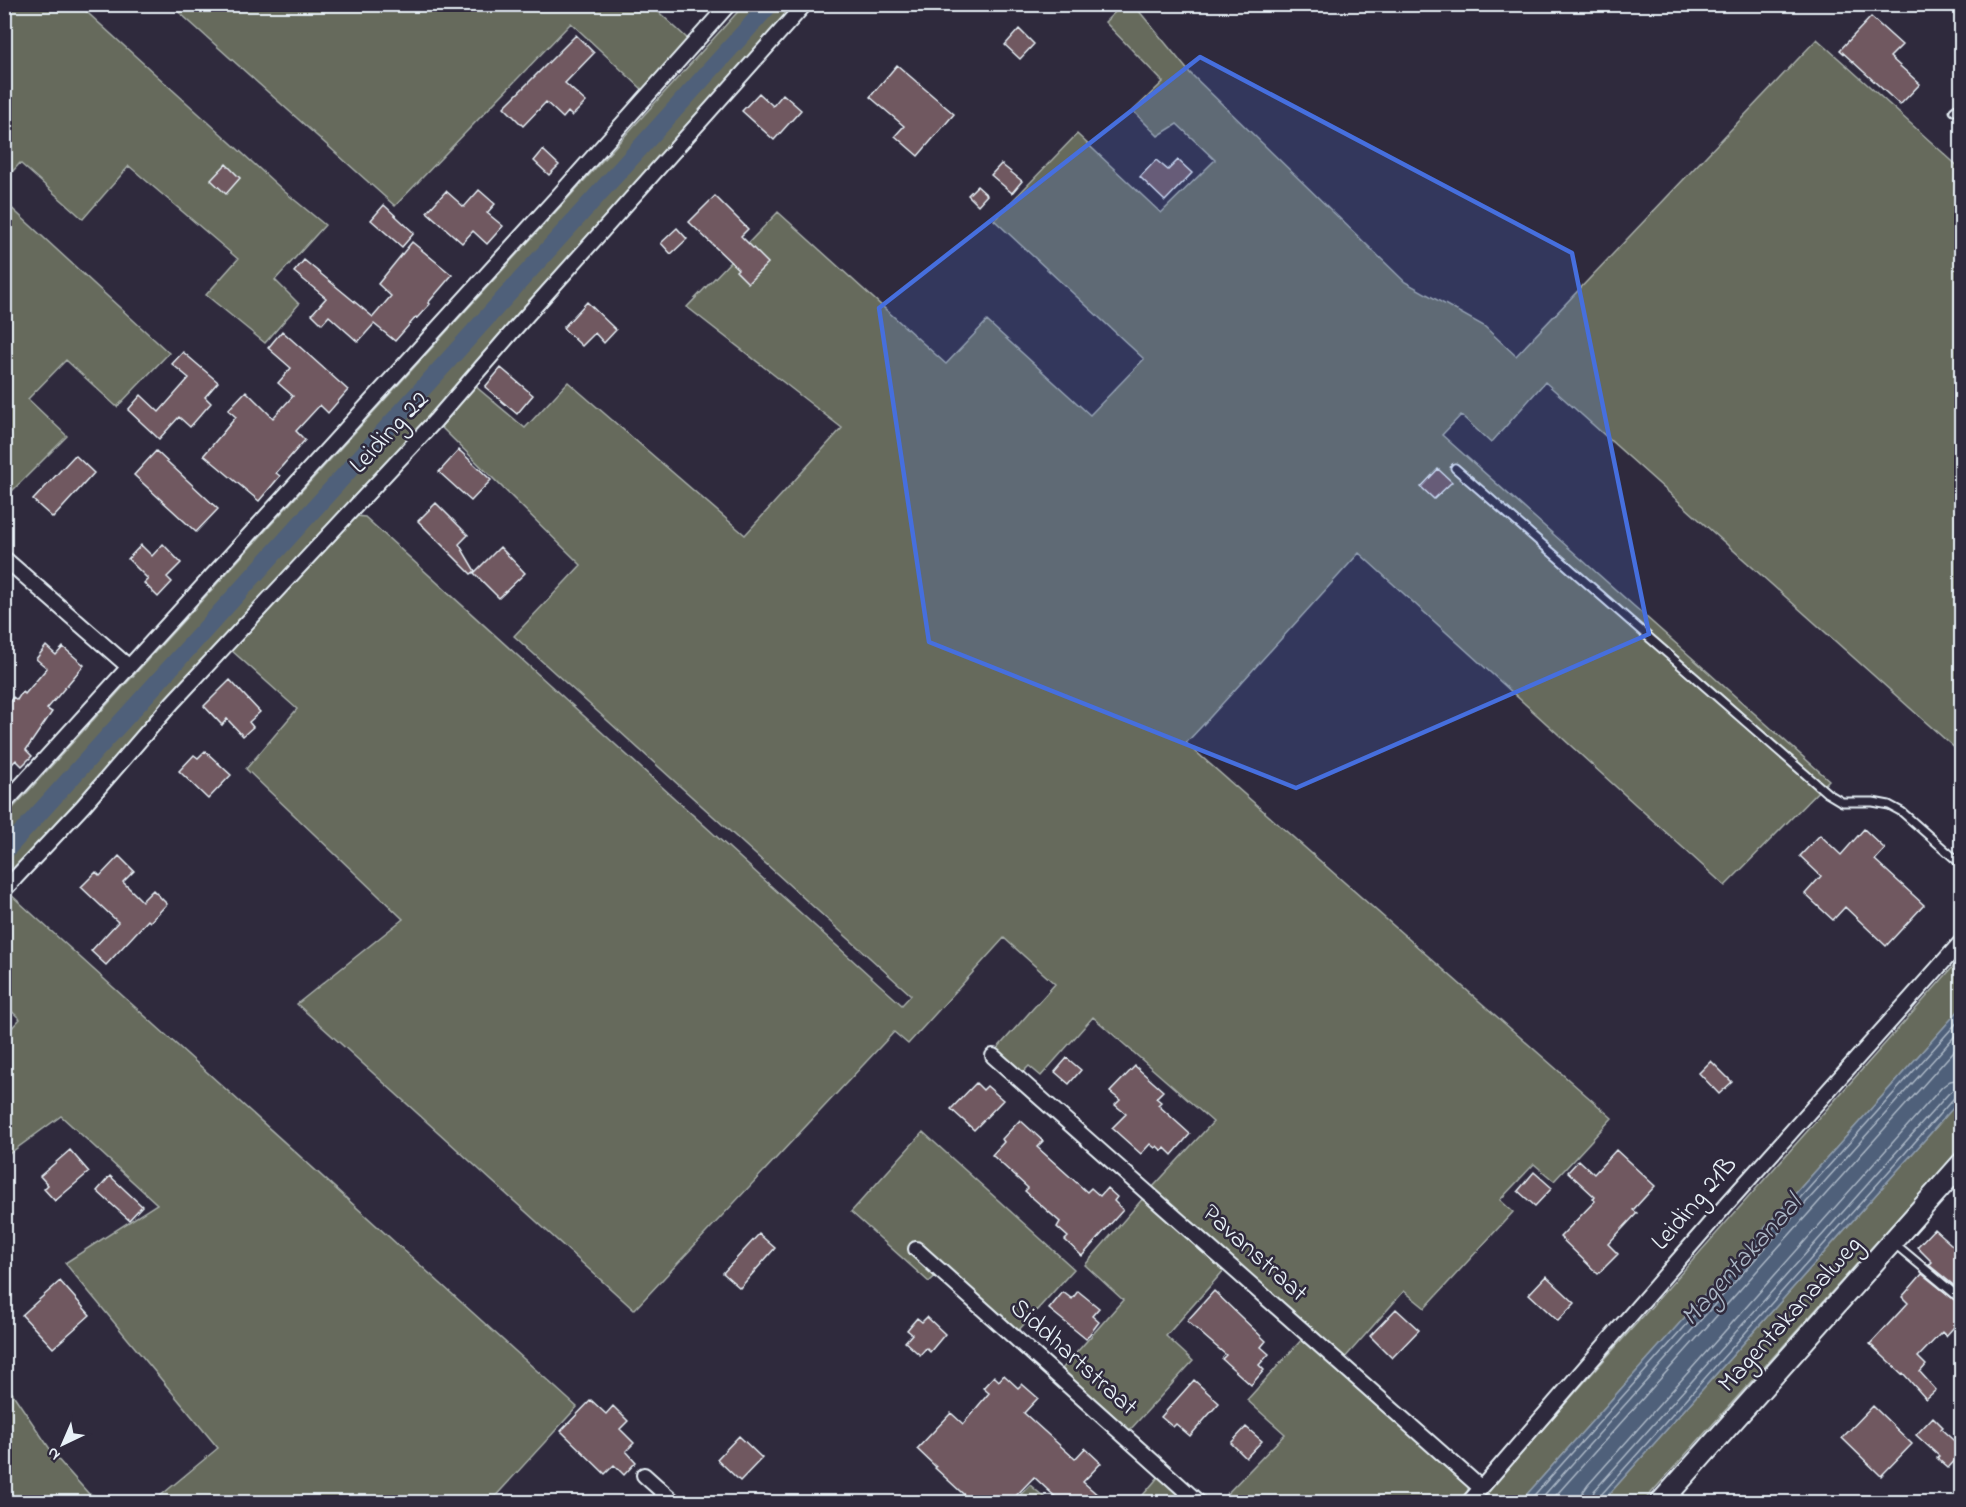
<svg xmlns="http://www.w3.org/2000/svg" width="1966" height="1507" viewBox="0 0 1966 1507" font-family="'Indie Flower',sans-serif">
	<style>
		.green { fill: #666a5c; stroke: #a7aeaa; stroke-width: 1.5 }
		.water { fill: #50617a; stroke: #8d9bac; stroke-width: 1.5 }
		.lines { fill: none; stroke-linecap: round; stroke-linejoin: round }
		.shore { stroke: #abb7c6; stroke-width: 1.5 }
		.canal { stroke: #50617a; stroke-width: 18 }
		.building { fill: #6f5860; stroke: #e8f1f8; stroke-width: 1.5 }
		.lane-casing { stroke: #e8f1f8; stroke-width: 11 }
		.street-casing { stroke: #e8f1f8; stroke-width: 18 }
		.secondary-casing { stroke: #e8f1f8; stroke-width: 24 }
		.lane { stroke: #2f2a3d; stroke-width: 7 }
		.street { stroke: #2f2a3d; stroke-width: 14 }
		.secondary { stroke: #2f2a3d; stroke-width: 20 }
		.marked { fill: #466fde; fill-opacity: 0.2; stroke: #466fde; stroke-width: 4.5; stroke-linejoin: round }
		.labels { text-anchor: middle; dominant-baseline: central; stroke-width: 5; stroke-linejoin: round; paint-order: stroke }
		.street-label { font-size: 26px; fill: #e8f1f8; stroke: #2f2a3d }
		.water-label { font-size: 27px; font-style: italic; fill: #abb7c6; stroke: #2f2a3d }
	</style>
	<rect width="100%" height="100%" fill="#2f2a3d"/>
	<filter id="ink" filterUnits="userSpaceOnUse"><feTurbulence type="fractalNoise" baseFrequency=".0167" numOctaves="2"/><feDisplacementMap in="SourceGraphic" scale="12" xChannelSelector="R" yChannelSelector="G"/><feConvolveMatrix kernelMatrix="1 2 1 2 8 2 1 2 1" color-interpolation-filters="sRGB"/></filter>
	<g filter="url(#ink)">
		<path class="green" d="M5,5h74l206,187 40,33 -50,55 24,24 -34,39 -59,-48 32,-36 -109,-93 -46,53 -63,-56 -15,17z
			M171,5h480l38,35 -46,50 -72,-67 -176,183z
			M744,5h53l-341,384 -451,495 -1,-66z
			M1122,5h12l56,68 215,209 79,44 32,30 301,-317 144,130 1,577 -5,4 -412,-368 -54,61 -30,-28 -19,20 387,345 -104,106 -366,-333 -157,173 -16,17 426,375 -58,63 -20,-17 -34,36 13,12 -88,96 -21,-17 -61,69 -191,-172 61,-66 -120,-105 -52,59 -12,-10 -8,8 -27,-22 61,-68 -51,-46 -96,106 -14,-12 -260,278 -337,-306 106,-85 -157,-150 51,-60 -66,-59 125,-134 9,1 537,488 9,-10 -397,-359 67,-71 -142,-140 36,-39 50,42 43,-46 177,153 97,-107 -155,-121 91,-95 168,152 41,-43 103,94 54,-56 -150,-139 83,-86 84,79 54,-53 -38,-36 -19,12 -25,-25 30,-29 -58,-60z
			M5,202l164,151 -52,54 -51,-47 -38,39 39,37 -62,62z
			M9,893l568,514 -87,95h-337l65,-54 -153,-185 92,-59 -96,-88 -55,40 -1,-1v-120l15,-16 -15,-14 -1,-107z
			M1961,958v50l-441,494h-42z
			M1961,1099v49l-318,354h-41z
			M923,1132l151,137 -56,62 -72,-65 -17,16 -78,-70z
			M1145,1196l80,73 -59,67 27,25 -64,70 -67,-62 61,-69 -38,-35z
			M1304,1337l164,149v8l-8,8h-241l66,-68 -38,-34z
			M4,1381l50,74 35,39 27,8h-100l-11,-19z
			M1160,1475l31,27h-54z
			M1030,1485l20,17h-37z"/>
		<path class="water" d="M1961,1008v91l-359,403h-82z"/>
		<g class="lines">
			<path class="shore" d="M1528,1502l434,-485
				M1538,1502l424,-474
				M1550,1502l412,-460
				M1582,1502l1,-10 5,-7 354,-398 8,-6 12,-2
				M1591,1502l3,-11 355,-398 5,-4 8,-1
				M1598,1502l2,-6 354,-398 8,-2"/>
			<path class="canal" d="M4,852l766,-848"/>
		</g>
		<path class="building" d="M1871,17l31,28 -12,12 30,27 -20,21 -60,-55z
			M1019,29l15,15 -14,15 -15,-14z
			M576,35l18,18 -29,30 21,19 -14,14 -4,-4 -5,6 -17,-16 -23,24 -19,-19z
			M897,65l57,49 -36,42 -23,-20 9,-10 -34,-29z
			M759,93l14,13 10,-12 18,16 -27,30 -32,-29z
			M543,150l16,15 -10,10 -15,-14z
			M1156,160l12,10 10,-10 14,13 -27,28 -25,-24z
			M226,164l14,14 -14,16 -15,-14z
			M1001,164l21,17 -10,12 -21,-18z
			M977,186l10,9 -9,10 -10,-10z
			M479,190l16,14 -8,9 16,13 -16,18 -14,-13 -11,12 -35,-31 19,-21 18,16z
			M715,196l33,33 -7,7 27,27 -20,20 -12,-12 2,-2 -49,-47z
			M384,205l30,28 -12,14 -31,-27z
			M677,228l10,11 -16,15 -10,-11z
			M412,242l40,33 -24,28 2,1 -13,14 -1,-1 -21,24 -21,-17 -16,18 -29,-26 -7,8 -10,-10 14,-16 -32,-26 10,-12 69,57 18,-21 -13,-12z
			M587,302l29,28 -12,13 -9,-10 -13,13 -19,-18z
			M282,331l66,59 -20,23 -8,-8 -24,26 9,9 -29,33 4,3 -21,25 -55,-46 32,-38 -8,-7 18,-19 27,27 20,-22 -15,-13 13,-15 -23,-20z
			M183,352l35,30 -13,15 6,6 -21,24 -11,-10 -20,22 -31,-29 13,-15 18,17 30,-34 -17,-14z
			M501,368l32,27 -16,19 -32,-27z
			M459,450l32,30 -20,21 -32,-29z
			M156,451l62,58 -22,23 -62,-57z
			M75,455l19,18 -41,45 -20,-18z
			M1438,469l14,13 -18,17 -13,-12z
			M436,503l32,32 -9,9 16,27 -4,3 -53,-53z
			M163,544l18,19 -14,14 5,5 -14,15 -14,-14 4,-4 -20,-20 13,-14 11,11z
			M500,547l25,26 -26,25 -25,-25z
			M46,646l10,9 7,-8 21,18 -37,44 5,3 -26,38 6,6 -10,10 -6,-6 -12,12v-63l9,-12 4,3 5,-8 3,2 22,-26 -11,-9z
			M230,680l30,32 -11,10 4,5 -10,9 -16,-17 -5,6 -18,-19z
			M205,751l26,24 -23,24 -29,-28 15,-16 4,3z
			M1864,829l21,20 -10,11 49,45 -38,41 -41,-39 -12,13 -28,-26 16,-18 -21,-20 20,-21 21,20z
			M119,856l15,15 -11,11 19,19 11,-11 14,14 -17,18 -2,-2 -42,45 -15,-14 27,-29 -37,-35 15,-15 4,4z
			M1067,1058l14,12 -12,14 -14,-12z
			M1711,1061l21,21 -13,12 -20,-21z
			M1135,1066l28,25 -7,7 5,4 -3,3 32,29 -18,21 -7,-7 -3,3 -5,-5 -2,2 -5,-4 -9,10 -29,-26 14,-14 -11,-9 5,-5 -10,-8z
			M976,1083l7,7 4,-4 16,14 -29,30 -23,-21z
			M1020,1120l23,21 -6,6 50,45 4,-4 9,8 7,-8 10,9 -3,4 9,9 -41,46 -17,-16 3,-3 -11,-10 3,-5 -35,-31 3,-3 -36,-33 12,-13 -2,-3z
			M70,1150l19,22 -34,29 -11,-12 4,-4 -8,-9z
			M1616,1150l39,36 -22,24 4,3 -29,31 10,10 -20,20 -38,-37 35,-36 -2,-2 2,-2 -27,-25 11,-12 15,14z
			M1534,1172l18,16 -17,18 -17,-15z
			M110,1176l32,30 -13,14 -32,-29z
			M1934,1229l28,25v38l-33,-27 3,-3 -15,-15z
			M759,1234l16,14 -35,40 -17,-15z
			M1922,1274l40,32v12l-16,18 -4,-4 -24,25 8,8 -6,7 16,18 -10,9 -23,-26 -1,1 -32,-30 38,-41 -6,-6z
			M1546,1276l29,27 -17,18 -29,-27z
			M60,1281l30,34 -37,33 -31,-33z
			M1078,1291l21,17 -7,8 7,6 -13,17 -37,-30 14,-17 9,7z
			M1214,1291l52,50 -5,6 8,7 -10,11 5,5 -13,15 -29,-26 4,-4 -39,-34z
			M1396,1309l23,21 -27,28 -22,-22z
			M927,1317l18,17 -15,18 -4,-4 -6,7 -15,-13 7,-8 -5,-4 10,-12 5,4z
			M1004,1375l14,13 4,-4 16,14 -14,15 51,46 10,-11 16,15 -18,19 24,21h-45l-28,-26 -25,26h-36l-38,-35 1,-1 -19,-18 34,-36 12,11 26,-31 -6,-5 11,-12 5,5z
			M1194,1380l25,23 -29,33 -14,-12 -3,3 -12,-10z
			M591,1400l15,14 7,-8 15,15 -8,8 14,14 -8,8 10,11 -12,13 -10,-10 -9,9 -44,-43z
			M1873,1406l39,38 -31,32 -39,-38z
			M1933,1417l10,10 -2,2 21,19v5l-14,15 -11,-10 2,-2 -23,-21z
			M1246,1427l16,14 -16,17 -15,-15z
			M739,1436l23,22 -22,23 -23,-22z"/>
		<g class="lines">
			<g class="lane-casing">
				<path id="lane" d="M1954,111l8,-6
					M1455,468l372,325 15,9h31l16,3 13,7 60,53
					M1895,1244l67,56"/>
			</g>
			<g class="street-casing">
				<path id="street" d="M4,558l125,109
					M4,804l555,-609 170,-191
					M4,890l79,-84 89,-103 263,-282 77,-89 293,-328
					M993,1056l488,432
					M916,1249l282,253
					M644,1475l30,27
					M1469,1502l256,-296 237,-265"/>
			</g>
			<g class="secondary-casing">
				<path id="secondary" d="M1661,1502l301,-339"/>
			</g>
			<use href="#lane" class="lane"/>
			<use href="#street" class="street"/>
			<use href="#secondary" class="secondary"/>
		</g>
	</g>
	<path class="marked" d="M1200,57l372,196 77,381 -353,154 -367,-146 -50,-334z"/>
	<g class="labels">
		<g class="street-label">
			<text transform="translate(390 433) rotate(-47)">Leiding 22</text>
			<text transform="translate(1695 1204) rotate(-49)">Leiding 21B</text>
			<text transform="translate(1254 1254) rotate(42)">Pavanstraat</text>
			<text transform="translate(1791 1315) rotate(-48)">Magentakanaalweg</text>
			<text transform="translate(1073 1358) rotate(42)">Siddhartstraat</text>
		</g>
		<g class="water-label">
			<text transform="translate(1742 1261) rotate(-48)">Magentakanaal</text>
		</g>
	</g>
	<rect width="1966" height="1507" fill="none" stroke="#2f2a3d" stroke-width="24"/>
	<rect x="12" y="12" width="1942" height="1483" fill="none" stroke="#e8f1f8" stroke-width="2" filter="url(#ink)"/>
	<g transform="translate(63 1444) rotate(224)" stroke="#2f2a3d" stroke-width="4.5" paint-order="stroke">
	<path d="M0-4.5L10 22L0 15L-10 22Z" fill="#e8f1f8"/>
	<text y="-9" font-size="16" font-weight="bold" text-anchor="middle" fill="#e8f1f8">N</text>
	</g>
</svg>
